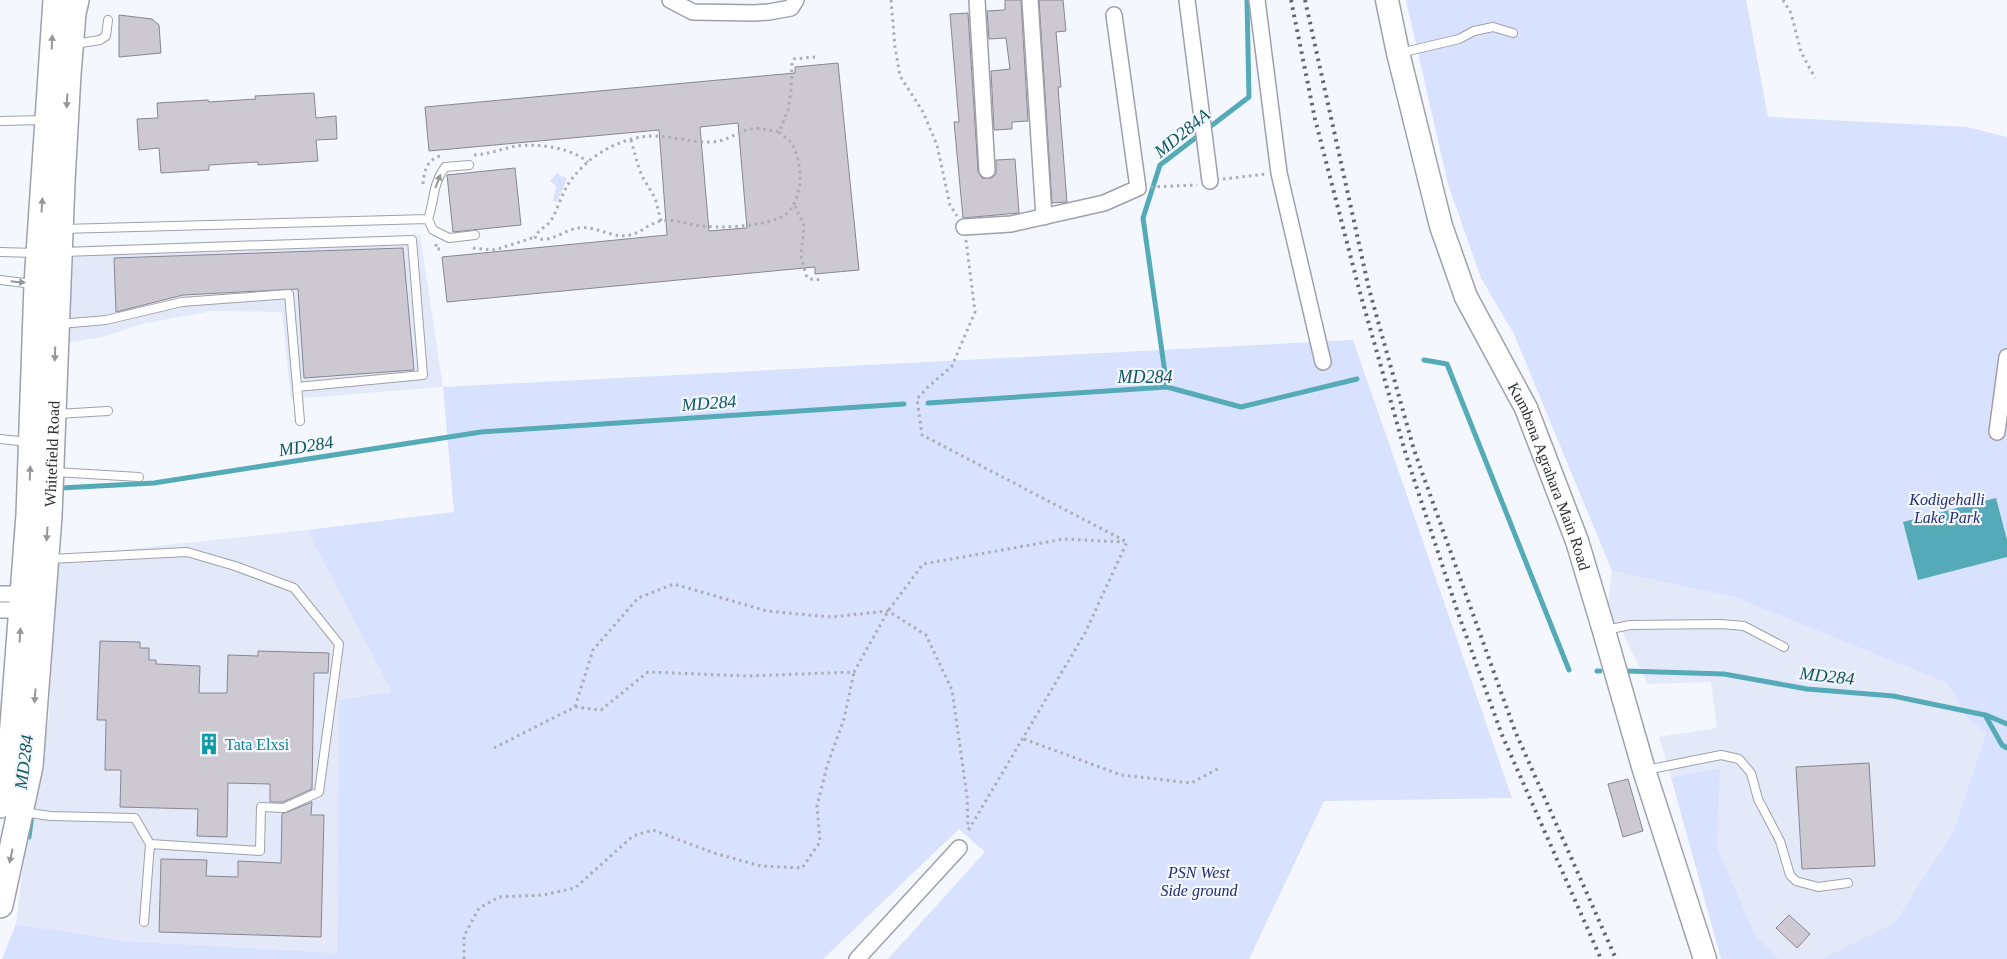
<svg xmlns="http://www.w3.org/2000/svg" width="2007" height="959" viewBox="0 0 2007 959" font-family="'Times New Roman',serif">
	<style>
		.built { fill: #e4e9fa }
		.green { fill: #d8e1fd }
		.water { fill: #55aab7 }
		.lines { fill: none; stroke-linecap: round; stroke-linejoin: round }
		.stream { stroke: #55aab7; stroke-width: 5 }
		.building { fill: #ccc9d2; stroke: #89868e; fill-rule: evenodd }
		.lane-casing { stroke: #9fa1aa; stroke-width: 10 }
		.street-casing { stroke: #9fa1aa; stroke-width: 18 }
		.secondary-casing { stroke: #9fa1aa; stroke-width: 25 }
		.primary-casing { stroke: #9fa1aa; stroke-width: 28 }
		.path { stroke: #abadb3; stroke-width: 3; stroke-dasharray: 2.5 4; stroke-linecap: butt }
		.lane { stroke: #fff; stroke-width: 8 }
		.street { stroke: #fff; stroke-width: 15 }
		.secondary { stroke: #fff; stroke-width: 22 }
		.primary { stroke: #fff; stroke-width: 25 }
		.rail { stroke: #636469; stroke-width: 4; stroke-dasharray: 2.5 5; stroke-linecap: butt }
		.oneway { fill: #969799 }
		.labels { text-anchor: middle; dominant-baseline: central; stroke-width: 4.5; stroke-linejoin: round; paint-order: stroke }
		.street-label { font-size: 16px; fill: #2e2f33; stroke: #f4f7fe }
		.park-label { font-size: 16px; font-style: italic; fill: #242e70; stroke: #f4f7fe }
		.culture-label { font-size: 16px; fill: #0d838f; stroke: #f4f7fe; text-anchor: start }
		.water-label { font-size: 18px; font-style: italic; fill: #0c5761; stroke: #f4f7fe }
	</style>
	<rect width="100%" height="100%" fill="#f4f7fe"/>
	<path class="built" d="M420,235l23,152 -152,12 -9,-87 -71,-1 -69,13 -39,13 -36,6 7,-97z
		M307,530l86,162 -54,8 -2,253 -214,-12 -107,-17 12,-101 21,-105 6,-161z
		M1612,571l122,26 213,86 21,36 18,14 -33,100 -59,90 -73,36h-42l-24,-24 -38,-89 2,-76 -48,7 -12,-40 58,-9 -6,-46 -63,2 -30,-60 -4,1 -6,-23z"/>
	<path class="green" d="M1406,0h340l22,117 199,10 40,10v822h-186l73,-36 59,-90 33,-100 -18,-14 -21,-36 -213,-86 -122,-26 -98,-237 -33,-56 -33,-94z
		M557,173l5,4 2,-1 3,3 -10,23 -4,-1 3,-15 -6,-5z
		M1353,340l159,458 -188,3 -75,158h-361l97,-107 -26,-23 -136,130h-821l14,-35 107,17 214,12 2,-253 53,-8 -85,-162 147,-18 -11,-125z
		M1720,769l-3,77 38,89 24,24h-58l-50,-182z"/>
	<path class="water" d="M1996,498l11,42v17l-89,23 -15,-58z"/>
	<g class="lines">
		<path class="stream" d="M1424,360l23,4 122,306
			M1167,387l-24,-169 17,-53 89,-68 -2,-97
			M928,403l239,-16 74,20 116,-28
			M61,493v-5l93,-5 327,-51 423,-28
			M1597,671h3
			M1627,671l97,3 83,15 86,7 92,19 17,30 5,3
			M1986,715l21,9
			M29,837l3,-22"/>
	</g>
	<path class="building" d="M1005,0h16l7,121 -16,1v7l-18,1 -3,-59 19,-2 -4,-31 -17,1 -2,-28 18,-1z
		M1039,0h24l3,31 -10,1 5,55h-3l9,115 -15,1z
		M968,13l10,158 4,7h10l4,-4v-14l19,-1 4,54 -56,5 -9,-96h5l-9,-108z
		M119,15l33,4 7,6 2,28 -42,4z
		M838,63l21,207 -44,4v-7l-368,35 -5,-45 225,-22 -8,-105 -230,21 -4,-44 370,-34v-6zM738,123l9,105 -38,3 -9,-104z
		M314,93l2,25 20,-2 1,23 -21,1 2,21 -60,4v-3l-49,3v5l-48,3 -2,-25 -20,2 -2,-31 21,-1 -1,-15 51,-3 1,2 47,-3 -1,-3z
		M515,168l6,57 -68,7 -6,-57z
		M403,248l11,122 -110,8 -6,-89 -115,6 -67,17 -2,-54z
		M100,641l40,1v6h9v12h7v4l44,2 -1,27h28l1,-38 30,1v-5l71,2 -1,20h-14l-2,116 -29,13h-13v-18l-42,-1 -1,54 -30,-1 1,-27 -78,-2 1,-37h-16l1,-50h-9z
		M1869,763l6,103 -73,3 -6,-102z
		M1628,779l15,52 -20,6 -15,-53z
		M312,802l-1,13h13l-3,122 -162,-5 2,-73 46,1 -1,16 32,1v-16l43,2 1,-49z
		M1789,915l21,19 -13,14 -21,-20z"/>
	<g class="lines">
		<g class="lane-casing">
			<path id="lane" d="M75,44l25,-4 6,-4 2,-16
				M1400,53l59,-14 15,-8 19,-4 20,6
				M0,121l44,-1
				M469,165l-24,2c-13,18 -10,32 -17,52l5,11 16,8 26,-3
				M62,229l366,-10
				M0,252l37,1
				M63,252l349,-12 11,135 -126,12
				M0,280l33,4
				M60,324l46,-4 76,-18 107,-8 11,127
				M57,414l51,-3
				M0,439l29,3
				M55,472l84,5
				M50,559l137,-7 48,14 59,22 45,56 -20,148 -35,16 -23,-1 -1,44 -110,-7
				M1606,630l24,-5 91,-1 23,2 40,21
				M1646,770l75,-15 18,4 12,14 7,26 22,42 10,34 6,6 22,6 30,-4
				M23,812l27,4 85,2 15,26 -6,78"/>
		</g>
		<g class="street-casing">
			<path id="street" d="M670,0l23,12 61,1 15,-1 22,-4 5,-8
				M977,0l10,170
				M1030,0l14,217
				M1187,0l23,181
				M1257,0l22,173 44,189
				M964,227l47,-3 93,-21 34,-15 -24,-173
				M1997,432l10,-75
				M0,594h23
				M0,610h22
				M857,959l102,-111"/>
		</g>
		<g class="secondary-casing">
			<g id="secondary">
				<path id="s1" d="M1387,0l11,53 43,173 25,71 60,111 51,133 27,90 40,139 61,189"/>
			</g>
		</g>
		<g class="primary-casing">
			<g id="primary">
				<path d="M0,805l10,-41 19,-249 8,-231 19,-284"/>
				<path id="s2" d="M0,905l30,-139 19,-250 13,-335 6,-107 5,-61 3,-13"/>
			</g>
		</g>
		<path class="path" d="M891,0l4,47 5,29 23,36 14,33 13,60 7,11
			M1783,0l8,13 10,39 14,26
			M779,132c2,3 6,5 9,7 17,18 17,67 -7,78 -21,10 -63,12 -86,8 -11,-2 -23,-6 -34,-4 -12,2 -20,12 -31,14 -19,4 -34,-10 -52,-7 -14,2 -30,17 -43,9 3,-7 11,-10 16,-16 6,-11 10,-24 16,-35 17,-28 52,-49 85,-50 21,0 40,7 61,6 11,-1 19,-6 28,-10 12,-6 25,-3 38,0l9,-22 3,-19 1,-29 2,-3 21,-2
			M631,140l6,22 5,14 13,22 6,23
			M474,155c15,-1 28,-6 42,-9 23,-3 55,2 72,16
			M1223,179l43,-5
			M423,184c1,-13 4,-24 17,-28
			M1151,187l46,-2
			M795,206l9,20 -3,30 5,19 3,4 13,1
			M966,240l9,72 -23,54 -25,22 -10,11 5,36 205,107 -42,91 -117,198
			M436,244v5h8
			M473,248l19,2 9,-2 34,-11
			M575,707l26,3 47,-38 99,4 107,-4 34,-61 35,-47 141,-25 60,3
			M1024,739l97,36 70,8 30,-16
			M494,748l81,-41 18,-57 45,-52 36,-14 93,27 64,6 57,-6 38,24 26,55 15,106 1,33
			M464,959v-23l15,-28 20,-11 44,-2 32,-7 58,-52 20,-6 61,23 47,13 41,2 18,-26 -3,-36 10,-40 17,-47 10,-47"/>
		<use href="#lane" class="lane"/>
		<use href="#street" class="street"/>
		<use href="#secondary" class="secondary"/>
		<use href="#primary" class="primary"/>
		<path class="rail" d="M1291,0l24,119 44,170 47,166 52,158 44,122 99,224
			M1305,0l64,289 45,161 101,281 101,228"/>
	</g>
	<defs><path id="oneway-solid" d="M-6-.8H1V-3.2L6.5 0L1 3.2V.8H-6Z" transform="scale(1.25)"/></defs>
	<g class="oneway">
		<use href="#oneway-solid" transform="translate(52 42) rotate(-87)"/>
		<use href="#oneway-solid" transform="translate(67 101) rotate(93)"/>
		<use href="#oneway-solid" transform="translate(438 181) rotate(-69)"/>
		<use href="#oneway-solid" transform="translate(42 205) rotate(-86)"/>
		<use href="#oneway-solid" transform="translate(18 282) rotate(6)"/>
		<use href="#oneway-solid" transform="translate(55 354) rotate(92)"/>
		<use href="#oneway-solid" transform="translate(30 473) rotate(-88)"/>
		<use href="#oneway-solid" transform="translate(47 534) rotate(94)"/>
		<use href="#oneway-solid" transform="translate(20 635) rotate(-86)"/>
		<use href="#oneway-solid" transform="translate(35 696) rotate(94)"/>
		<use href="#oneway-solid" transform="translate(11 856) rotate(102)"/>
	</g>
	<defs>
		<g id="building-bare" transform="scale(1.725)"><path d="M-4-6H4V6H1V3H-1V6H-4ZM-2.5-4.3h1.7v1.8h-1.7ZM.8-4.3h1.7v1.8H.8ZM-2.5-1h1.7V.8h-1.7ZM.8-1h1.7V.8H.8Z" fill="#0f9aa8" stroke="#f4f7fe" stroke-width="2.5" paint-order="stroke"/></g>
	</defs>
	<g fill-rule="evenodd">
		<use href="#building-bare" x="209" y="744"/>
	</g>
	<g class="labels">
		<g class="street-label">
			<text stroke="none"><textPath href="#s2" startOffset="455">Whitefield Road</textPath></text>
			<text stroke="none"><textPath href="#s1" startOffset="506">Kumbena Agrahara Main Road</textPath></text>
		</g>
		<g class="park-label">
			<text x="1947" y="499">Kodigehalli<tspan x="1947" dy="18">Lake Park</tspan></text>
			<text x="1199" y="872">PSN West<tspan x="1199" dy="18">Side ground</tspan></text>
		</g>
		<g class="culture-label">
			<text x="225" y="744">Tata Elxsi</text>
		</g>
		<g class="water-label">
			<text transform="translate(1182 133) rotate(-39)">MD284A</text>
			<text x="1145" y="377">MD284</text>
			<text transform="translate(709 403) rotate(-4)">MD284</text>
			<text transform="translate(306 446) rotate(-9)">MD284</text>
			<text transform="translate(1827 676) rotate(6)">MD284</text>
			<text transform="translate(24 762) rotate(-83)">MD284</text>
		</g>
	</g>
</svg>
